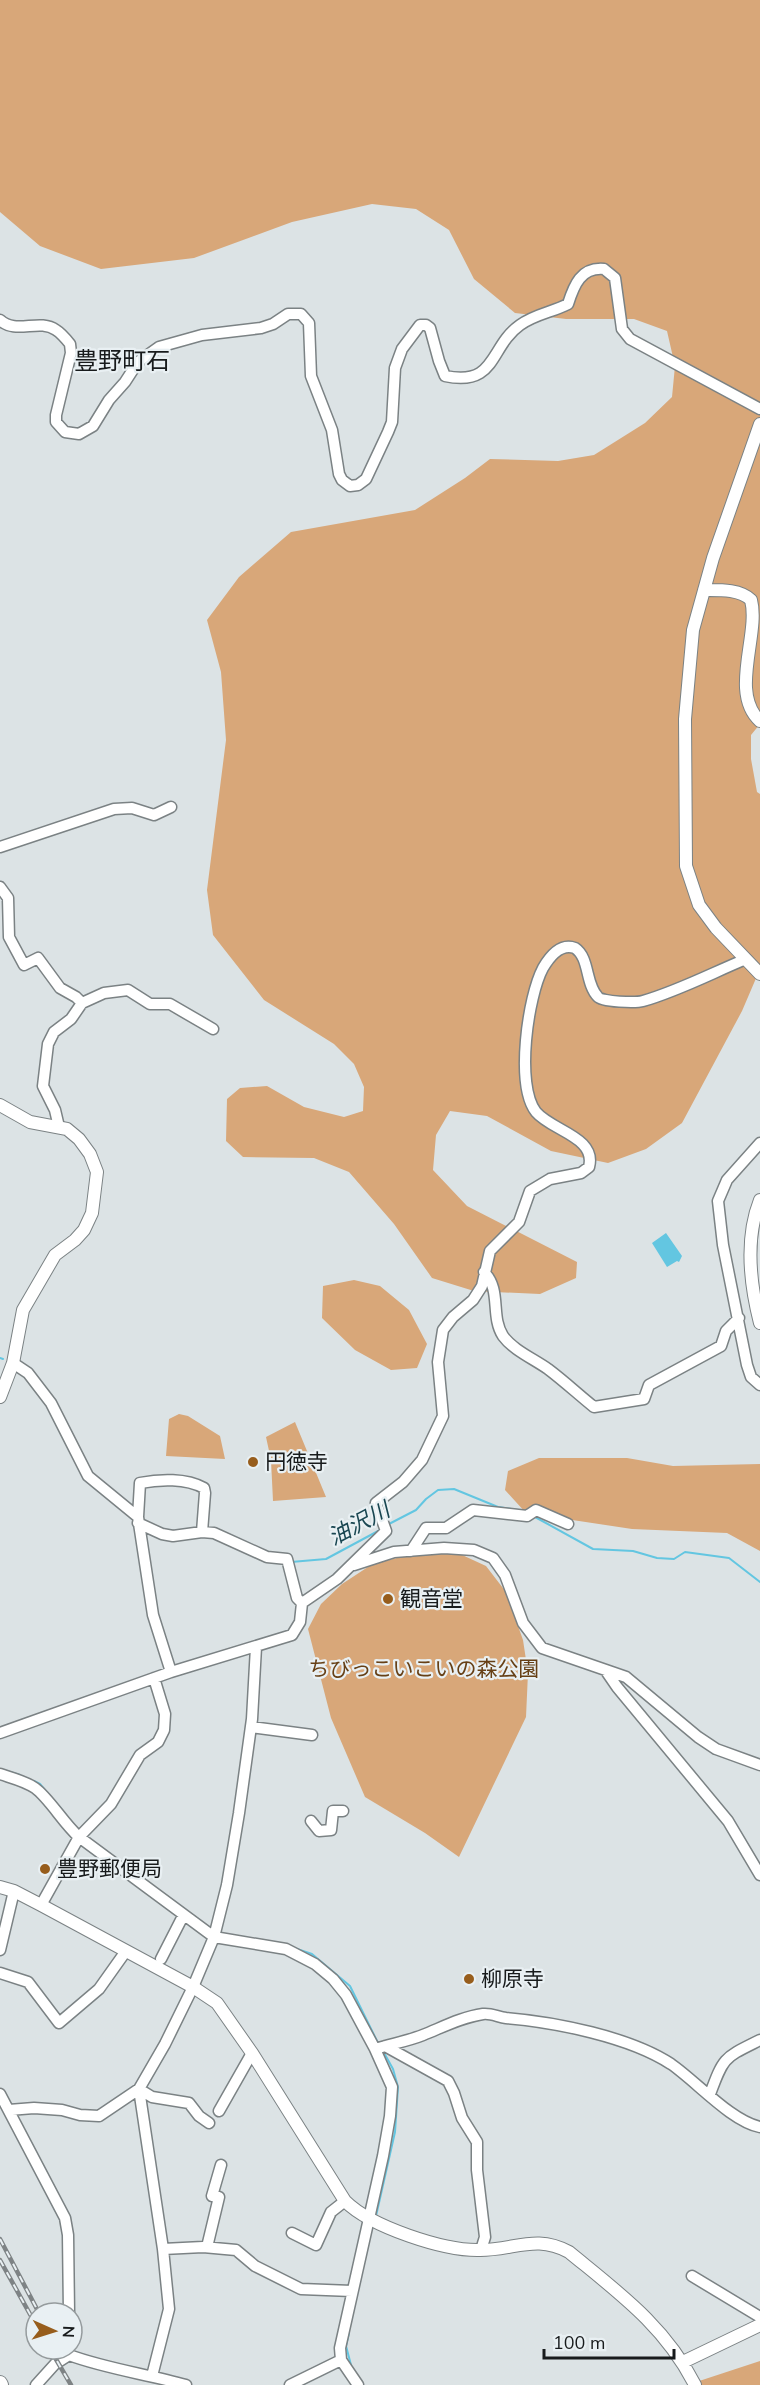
<svg xmlns="http://www.w3.org/2000/svg" width="760" height="2385" viewBox="0 0 760 2385" font-family="'Nunito Sans','Noto Sans JP',sans-serif">
	<style>
		.green { fill: #d8a779 }
		.water { fill: #63c6e1 }
		.lines { fill: none; stroke-linecap: round; stroke-linejoin: round }
		.stream { stroke: #63c6e1; stroke-width: 2 }
		.minor-casing { stroke: #7b8284; stroke-width: 13 }
		.tertiary-casing { stroke: #7b8284; stroke-width: 14 }
		.secondary-casing { stroke: #7b8284; stroke-width: 16 }
		.minor { stroke: #fff; stroke-width: 10 }
		.tertiary { stroke: #fff; stroke-width: 12 }
		.secondary { stroke: #fff; stroke-width: 14 }
		.rail-casing { stroke: #7e8385; stroke-width: 4.5 }
		.rail { stroke: #e9f0f3; stroke-width: 2; stroke-dasharray: 7; stroke-linecap: butt }
		.poi-dot { fill: #975d1c; stroke: #e9f0f3; stroke-width: 2 }
		.labels { text-anchor: middle; dominant-baseline: central; stroke-width: 4.5; stroke-linejoin: round; paint-order: stroke }
		.poi-label { font-size: 21px; fill: #181b1c; stroke: #e9f0f3; text-anchor: start }
		.park-label { font-size: 21px; fill: #674016; stroke: #e9f0f3 }
		.water-label { font-size: 22px; font-style: italic; fill: #1a4752; stroke: #e9f0f3 }
		.quarter-label { font-size: 24px; fill: #181b1c; stroke: #e9f0f3 }
	</style>
	<rect width="100%" height="100%" fill="#dce3e5"/>
	<path class="green" d="M0,0h760v724l-9,11v24l6,33 3,2v175l-18,42 -60,112 -36,26 -38,14 -57,-12 -64,-35 -37,-5 -14,24 -3,35 34,36 110,56 -1,16 -36,16 -66,-3 -42,-13 -38,-54 -45,-52 -35,-14 -71,-1 -17,-16 1,-42 13,-11 27,-2 37,21 40,10 19,-6 1,-24 -10,-23 -20,-20 -70,-44 -51,-65 -6,-45 19,-150 -5,-68 -14,-52 32,-43 52,-45 124,-22 50,-32 25,-19 68,2 36,-6 51,-32 27,-26 3,-31 -8,-35 -33,-12h-68l-51,-6 -41,-34 -25,-49 -33,-21 -44,-5 -80,18 -98,36 -93,11 -61,-23 -40,-34z
		M354,1280l26,6 29,24 18,34 -10,24 -26,2 -36,-20 -33,-32 1,-32z
		M179,1414l9,2 32,20 5,23 -59,-3 3,-37z
		M295,1422l31,75 -53,4 -2,-41 -5,-23z
		M539,1458h88l46,8 87,-2v87l-33,-18 -95,-4 -106,-16 -21,-23 3,-19z
		M442,1551l18,3 26,12 20,26 17,48 5,33 -2,44 -67,140 -34,-24 -60,-36 -34,-79 -23,-89 13,-25 21,-20 29,-19 33,-9z
		M760,2361v24h-73z"/>
	<path class="water" d="M666,1233l16,23 -3,6 -2,-1 -10,6 -15,-24z"/>
	<g class="lines">
		<path class="stream" d="M0,1358l3,1
			M103,1494l14,12
			M535,1517l58,32 40,2 24,7 17,1 11,-7 44,6 31,24
			M387,1525l29,-15 10,-11 12,-9 16,-1 44,18 20,3
			M291,1562l35,-3 54,-29
			M0,1769l20,6
			M34,1781l6,3 9,11
			M59,1806l9,12
			M294,1948l18,6 38,32 28,57
			M376,2216l19,-84 3,-45 -5,-18 -10,-18
			M349,2333l-3,13 5,19"/>
		<g class="minor-casing">
			<path id="minor" d="M0,320c16,15 39,-2 56,10 5,3 10,9 14,14l1,9 -15,62v7l9,10 14,2 14,-8 16,-26 16,-18 13,-20 21,-15 43,-12 59,-7 12,-4 15,-10h13l8,9 2,53 21,54 7,44 3,6 8,6 8,-1 8,-6 22,-47 4,-10 3,-54 7,-19 18,-24h6l4,3 9,33 6,15c52,11 44,-29 75,-51 15,-11 33,-13 48,-21 6,-19 13,-37 36,-35l11,9 7,51 8,10 130,70
				M0,847l114,-38 18,-1 22,7 17,-8
				M0,887l8,11 1,39 15,28 14,-7 22,30 16,9 6,6 -11,16 -17,13 -6,12 -5,42 12,24 4,17
				M82,1003l22,-10 24,-3 22,14h20l43,25
				M760,1143l-33,37 -9,21 5,44 24,120 4,12 9,8
				M484,1272c18,18 6,44 19,64 10,14 31,23 45,33 16,12 31,26 46,38l50,-8 5,-14 72,-39 5,-15 13,-13
				M13,1363l15,10 23,30 37,73 50,41 15,98 18,57
				M138,1517l2,-34c20,-4 46,-5 64,5l1,5 -3,39
				M138,1523l24,11 11,2 29,-4 12,1 53,24 20,2 10,39 5,5
				M411,1551l15,-23h20l27,-18 54,6 9,-6 32,14
				M354,1565l40,-13 50,-4 30,2 19,8 12,17 18,48 19,25 84,29 72,60 18,12 44,16
				M606,1671l11,16 111,134 32,54
				M251,1727l61,8
				M0,1733l171,-61 121,-37 8,-13 2,-19 35,-24 49,-48 -10,-28 27,-21 19,-22 21,-44 -5,-54 5,-32 10,-13 20,-17 9,-14 8,-35 29,-29 11,-31 20,-12 31,-6 8,-6c8,-30 -37,-36 -53,-55 -21,-27 -8,-116 7,-144 7,-12 18,-25 32,-20 15,10 10,36 23,49 4,5 38,6 45,4 35,-10 69,-28 103,-42
				M0,1774c12,4 25,7 35,14 14,10 29,36 44,49l135,100 72,12 29,15 18,15 13,16 29,54 17,38 -2,29 -7,40 -43,192 1,12 17,25
				M311,1821l8,10 12,-1 2,-19h10
				M41,1905l38,-68 32,-33 29,-49 18,-13 6,-12 1,-16 -11,-36
				M0,1950l14,-59
				M161,1959l22,-43
				M0,1973l28,9 31,41 40,-34 27,-38
				M385,2046l63,35 6,12 8,25 15,24v28l8,67 -4,13
				M375,2049c16,-5 33,-8 48,-14 20,-8 39,-18 60,-21 8,-1 15,3 23,4 49,4 124,19 165,46 26,18 60,57 89,63
				M0,2094l65,124 3,17 1,78
				M710,2094c14,-38 14,-36 50,-54
				M9,2110l25,-2 28,2 18,5 19,1 40,-27 13,8 37,6 10,13 10,7
				M219,2111l33,-58
				M292,2233l24,12 15,-33 14,-11
				M207,2247l12,-50 -7,-1 9,-31
				M163,2249l40,-2 33,3 19,16 46,23 51,2
				M692,2276l68,41
				M152,2376l17,-67 -6,-60 -24,-160 26,-45 28,-57 21,-50 13,-52 12,-72 13,-94 4,-72
				M36,2385l19,-21 14,-9c38,14 78,19 117,30
				M290,2385l51,-25"/>
		</g>
		<g class="tertiary-casing">
			<path id="tertiary" d="M760,424l-47,134 -20,72 -8,89 1,147 13,39 17,23 44,46
				M704,590c15,0 36,-1 47,10 9,34 -22,93 9,121
				M0,1105l30,17 37,7 12,10 11,15 7,18 -5,41 -8,17 -9,10 -20,15 -32,55 -10,53 -13,34
				M760,1200c-15,38 -10,84 0,123
				M0,1887l14,4 27,14 152,82 24,16 35,50 93,148c26,26 99,50 135,49 35,0 56,-16 89,2 50,41 96,74 126,133
				M683,2362l77,-37"/>
		</g>
		<g class="secondary-casing">
			<path id="secondary" d="M0,2383l1,2"/>
		</g>
		<use href="#minor" class="minor"/>
		<use href="#tertiary" class="tertiary"/>
		<use href="#secondary" class="secondary"/>
		<g class="rail-casing">
			<path id="rail" d="M0,2239l39,74
				M0,2260l36,65
				M50,2349l21,36"/>
		</g>
		<use href="#rail" class="rail"/>
	</g>
	<g class="poi-dot">
		<circle cx="253" cy="1462" r="6"/>
		<circle cx="388" cy="1599" r="6"/>
		<circle cx="45" cy="1869" r="6"/>
		<circle cx="469" cy="1979" r="6"/>
	</g>
	<g class="labels">
		<g class="poi-label">
			<text x="265" y="1462">円徳寺</text>
			<text x="400" y="1599">観音堂</text>
			<text x="57" y="1869">豊野郵便局</text>
			<text x="481" y="1979">柳原寺</text>
		</g>
		<g class="park-label">
			<text x="424" y="1669">ちびっこいこいの森公園</text>
		</g>
		<g class="water-label">
			<text transform="translate(359 1524) rotate(-28)">油沢川</text>
		</g>
		<g class="quarter-label">
			<text x="122" y="361">豊野町石</text>
		</g>
	</g>
	<g transform="translate(54 2331) rotate(93)"><circle r="28" fill="#e9f0f3" stroke="#959b9d" stroke-width="1.5"/>
	<path d="M0-4.5L10 22L0 15L-10 22Z" fill="#975d1c"/>
	<text y="-9" font-size="16" font-weight="bold" text-anchor="middle" fill="#181b1c">N</text>
	</g>
	<path d="M544 2349v9h130v-9" fill="none" stroke="#181b1c" stroke-width="3"/>
	<text x="553" y="2349" font-size="18" fill="#181b1c" stroke="#e9f0f3" stroke-width="4.5" paint-order="stroke">100 m</text>
</svg>
